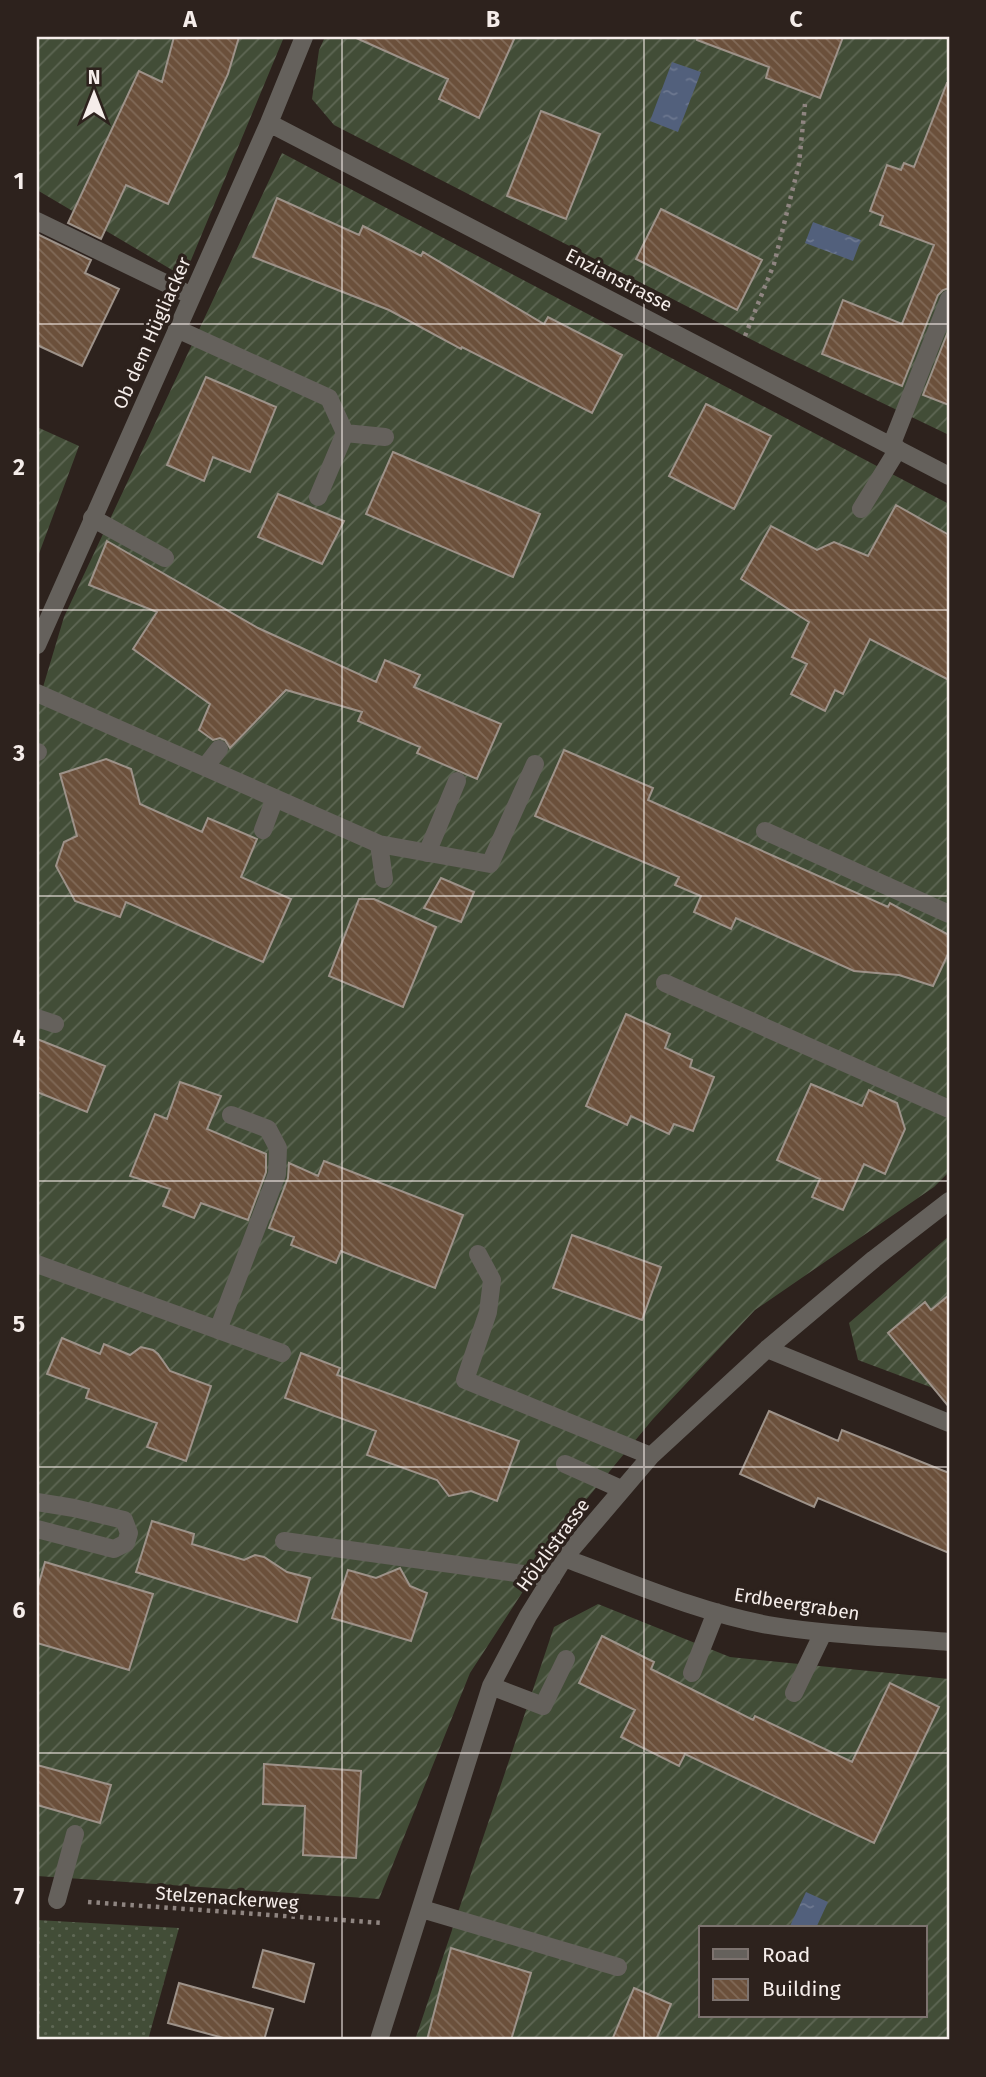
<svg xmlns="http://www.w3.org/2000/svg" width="986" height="2077" viewBox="0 0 986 2077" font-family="'Fira Sans',sans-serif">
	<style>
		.grass { fill: url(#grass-dots) }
		.garden { fill: url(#garden-furrows); fill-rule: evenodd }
		.water { fill: url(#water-ripples) }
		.building { fill: url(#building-back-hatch); stroke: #9d9289; stroke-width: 2 }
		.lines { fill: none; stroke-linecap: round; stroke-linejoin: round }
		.path { stroke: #8f8581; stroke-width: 4.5; stroke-dasharray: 3.5 5; stroke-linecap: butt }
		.minor { stroke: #65615c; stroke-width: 18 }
		.grid { fill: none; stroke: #f5edea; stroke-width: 2; stroke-opacity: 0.55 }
		.labels { text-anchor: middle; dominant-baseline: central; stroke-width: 7; stroke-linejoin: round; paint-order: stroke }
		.street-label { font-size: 19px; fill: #f5edea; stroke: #2d221d }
		.neatline { fill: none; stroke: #f5edea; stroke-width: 2.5 }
		.grid-label { font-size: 23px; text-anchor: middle; font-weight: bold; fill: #f5edea }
	</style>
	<defs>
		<pattern id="grass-dots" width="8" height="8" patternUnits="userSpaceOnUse" patternTransform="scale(1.75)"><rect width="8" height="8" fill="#424d37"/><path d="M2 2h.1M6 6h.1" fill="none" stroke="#5e6754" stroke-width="1.8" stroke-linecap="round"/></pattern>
		<pattern id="garden-furrows" width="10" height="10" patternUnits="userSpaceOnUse" patternTransform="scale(1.75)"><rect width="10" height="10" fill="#424d37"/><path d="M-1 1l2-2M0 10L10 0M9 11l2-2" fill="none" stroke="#5e6754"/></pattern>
		<pattern id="water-ripples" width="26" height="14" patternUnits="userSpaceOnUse" patternTransform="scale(1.75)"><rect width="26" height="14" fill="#52607c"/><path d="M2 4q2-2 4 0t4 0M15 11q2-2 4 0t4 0" fill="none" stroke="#6c778f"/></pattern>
		<pattern id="building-back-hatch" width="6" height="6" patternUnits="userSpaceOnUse" patternTransform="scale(1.75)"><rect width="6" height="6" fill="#6b503b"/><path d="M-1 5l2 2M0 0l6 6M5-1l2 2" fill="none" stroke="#816a58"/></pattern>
	</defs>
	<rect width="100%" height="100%" fill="#2d221d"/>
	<path class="grass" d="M37,1920l142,8 -31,112h-111z"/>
	<path class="garden" d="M37,37h247l-100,240 -147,-87z
		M325,37h624v398l-177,-85 -438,-225 -22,-26 7,-49z
		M282,153l667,351v668l-15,15 -179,123 -102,109 -83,100 -100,154 -91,226 -342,-23v-1169l27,-90z
		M37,427l42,19 -42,113z
		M949,1236v158l-91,-34 -9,-37z
		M598,1604l132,53 219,22v361h-534l139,-413zM701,1928h224v88h-224z"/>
	<path class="water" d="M672,62l29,10 -23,60 -28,-11z
		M813,222l48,18 -8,21 -48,-18z
		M806,1892l22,10 -12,26h-27z"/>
	<path class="building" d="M174,37h65l-11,37 -60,130 -42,-19 -25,54 -33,-16 71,-152 23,11z
		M354,37h161l-36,81 -40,-19 9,-20z
		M697,37h146l-23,61 -54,-20 3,-11 -72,-27z
		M947,83h2v205l-6,2 -5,5 -36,91 -80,-32 21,-54 59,24 32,-79 -54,-20 3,-9 -13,-5 17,-46 14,5 3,-7 10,4z
		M541,111l59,23 -34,85 -59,-23z
		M277,198l82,37 4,-9 58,30 2,-4 121,72 4,-7 74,38 -30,58 -130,-66 -1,2 -72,-39 -136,-53z
		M661,209l101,51 -25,50 -101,-51z
		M37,234l54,26 -6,13 34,16 -37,77 -45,-21z
		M949,329v76l-26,-10z
		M206,377l70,30 -26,65 -37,-15 -9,24 -37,-16z
		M706,404l65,32 -37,73 -65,-33z
		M393,452l147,62 -27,63 -147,-63z
		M278,494l66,27 -22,43 -64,-27z
		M896,505l53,30v145l-79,-41 -27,55 -8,-4 -10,21 -34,-17 16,-30 -15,-7 17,-35 -68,-43 30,-53 46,24 17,-8 34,14z
		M107,541l151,87 118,54 9,-22 35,15 -6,12 87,37 -24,55 -60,-26 3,-6 -62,-26 4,-9 -76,-22 -56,58 -5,-8 -5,-2 -7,2 -14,-10 11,-26 -77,-55 24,-37 -68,-27z
		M564,750l89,38 -5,12 240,107 2,-4 59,32v17l-16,34 -34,-11 -45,-4 -118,-53 -5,11 -37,-17 7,-16 -26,-11 4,-8 -144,-61z
		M106,759l25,10 9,35 62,28 6,-14 49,21 -16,38 50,22 -28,63 -137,-60 -6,15 -45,-16 -19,-35 8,-24 13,-6 -17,-62z
		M441,878l33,14 -13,30 -37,-14z
		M359,899h15l62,28 -33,80 -74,-31z
		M626,1014l44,20 -5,14 27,12 -2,7 24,10 -21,54 -19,-7 -5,10 -38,-18 -4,9 -41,-19z
		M37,1039l68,27 -18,46 -50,-20z
		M180,1082l41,14 -14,33 59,25v18l-18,48 -47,-17 -7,15 -31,-12 7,-17 -40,-13 25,-62 12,5z
		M811,1084l51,22 7,-16 28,13 8,26 -20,45 -21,-10 -21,46 -31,-13 8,-18 -43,-19z
		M324,1161l139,54 -28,73 -94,-37 -5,12 -45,-18 3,-8 -25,-9 19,-50 1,-15 29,13z
		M572,1235l89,32 -19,53 -89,-32z
		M949,1295v112l-61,-74 37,-31 6,8z
		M62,1338l38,16 4,-10 26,11 11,-8 12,3 5,4 12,17 41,15 -25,75 -39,-14 10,-24 -71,-25 3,-9 -42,-15z
		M301,1353l39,15 -3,7 182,66 -22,60 -26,-10 -22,5 -12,-16 -70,-25 9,-24 -91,-33z
		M769,1411l69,30 4,-11 107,43v80l-131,-55 -4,9 -74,-33z
		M152,1521l42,13 -2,10 52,16 11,-5 9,2 23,15 23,6 -13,44 -161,-50z
		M45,1562l108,32 -24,76 -92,-27v-53z
		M400,1568l10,18 17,7 -16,48 -79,-23 16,-48 28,8z
		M602,1636l52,26 -3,7 102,51 2,-4 97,46 38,-79 49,24 -65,136 -189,-89 -6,12 -58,-29 14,-27 -56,-27z
		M264,1764l97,7 -5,87 -53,-3 2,-49 -42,-2z
		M37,1765l74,20 -11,38 -63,-18z
		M451,1948l80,25 -20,67h-84z
		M263,1950l51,14 -10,38 -51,-15z
		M179,1983l94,26 -9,31h-33l-63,-17z
		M634,1988l37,16 -15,36h-44z"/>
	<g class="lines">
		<path class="path" d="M745,336l29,-72 25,-100 6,-60
			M88,1902l295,21"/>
		<path class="minor" d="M269,123l680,353
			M37,221l155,75
			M177,329l152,69 16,35 -27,64
			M345,433l40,4
			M891,446l58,-147
			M861,509l37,-60
			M92,518l73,40
			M37,645l232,-522 35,-86
			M37,693l342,151 111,20 45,-100
			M37,752h1
			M205,767l14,-18
			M263,830l12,-32
			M765,831l184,83
			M379,844l5,35
			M427,853l30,-72
			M665,983l284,126
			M37,1018l18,6
			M478,1254l14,26 -4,32 -23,68 186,76
			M37,1264l245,89
			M218,1330l59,-156 1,-26 -10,-19 -37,-14
			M767,1349l182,74
			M565,1464l56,25
			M37,1502l37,6 50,12 5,13 -3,10 -12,6 -77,-20
			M284,1541l268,37
			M564,1558c66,24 134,54 204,67 60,10 121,12 181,17
			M692,1673l24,-61
			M491,1686l52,20 23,-47
			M794,1693l29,-60
			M57,1900l18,-66
			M422,1909l196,58
			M379,2040l112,-354 37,-70 36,-58 87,-102 116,-107 107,-90 75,-58"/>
	</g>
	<path class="grid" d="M342,37v2003M644,37v2003M37,324h912M37,610h912M37,896h912M37,1181h912M37,1467h912M37,1753h912"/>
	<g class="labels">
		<g class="street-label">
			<text transform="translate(619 280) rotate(27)">Enzianstrasse</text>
			<text transform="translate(152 333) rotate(-66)">Ob dem Hügliacker</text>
			<text transform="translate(553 1545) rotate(-54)">Hölzlistrasse</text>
			<text transform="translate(797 1604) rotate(9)">Erdbeergraben</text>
			<text transform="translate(227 1898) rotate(4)">Stelzenackerweg</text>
		</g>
	</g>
	<rect width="986" height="2077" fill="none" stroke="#2d221d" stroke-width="77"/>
	<rect x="699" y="1926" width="228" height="91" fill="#2d221d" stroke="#7d736f" stroke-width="2"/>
	<rect x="713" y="1949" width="35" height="10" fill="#65615c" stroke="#7d736f" stroke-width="2"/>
	<text x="762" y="1962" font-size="21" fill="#f5edea">Road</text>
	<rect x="713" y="1979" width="35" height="21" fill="url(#building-back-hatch)" stroke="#7d736f" stroke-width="2"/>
	<text x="762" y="1996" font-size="21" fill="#f5edea">Building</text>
	<g transform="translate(94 94)" stroke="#2d221d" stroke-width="5" paint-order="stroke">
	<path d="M0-5L12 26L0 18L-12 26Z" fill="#f5edea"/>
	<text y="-10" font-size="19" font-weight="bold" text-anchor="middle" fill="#f5edea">N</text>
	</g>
	<rect x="38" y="38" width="910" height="2000" class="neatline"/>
	<g class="grid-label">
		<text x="190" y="27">A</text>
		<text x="493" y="27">B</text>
		<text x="796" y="27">C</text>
		<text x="19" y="189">1</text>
		<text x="19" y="475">2</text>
		<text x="19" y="761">3</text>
		<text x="19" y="1046">4</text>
		<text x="19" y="1332">5</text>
		<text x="19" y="1618">6</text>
		<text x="19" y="1904">7</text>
	</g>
</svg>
